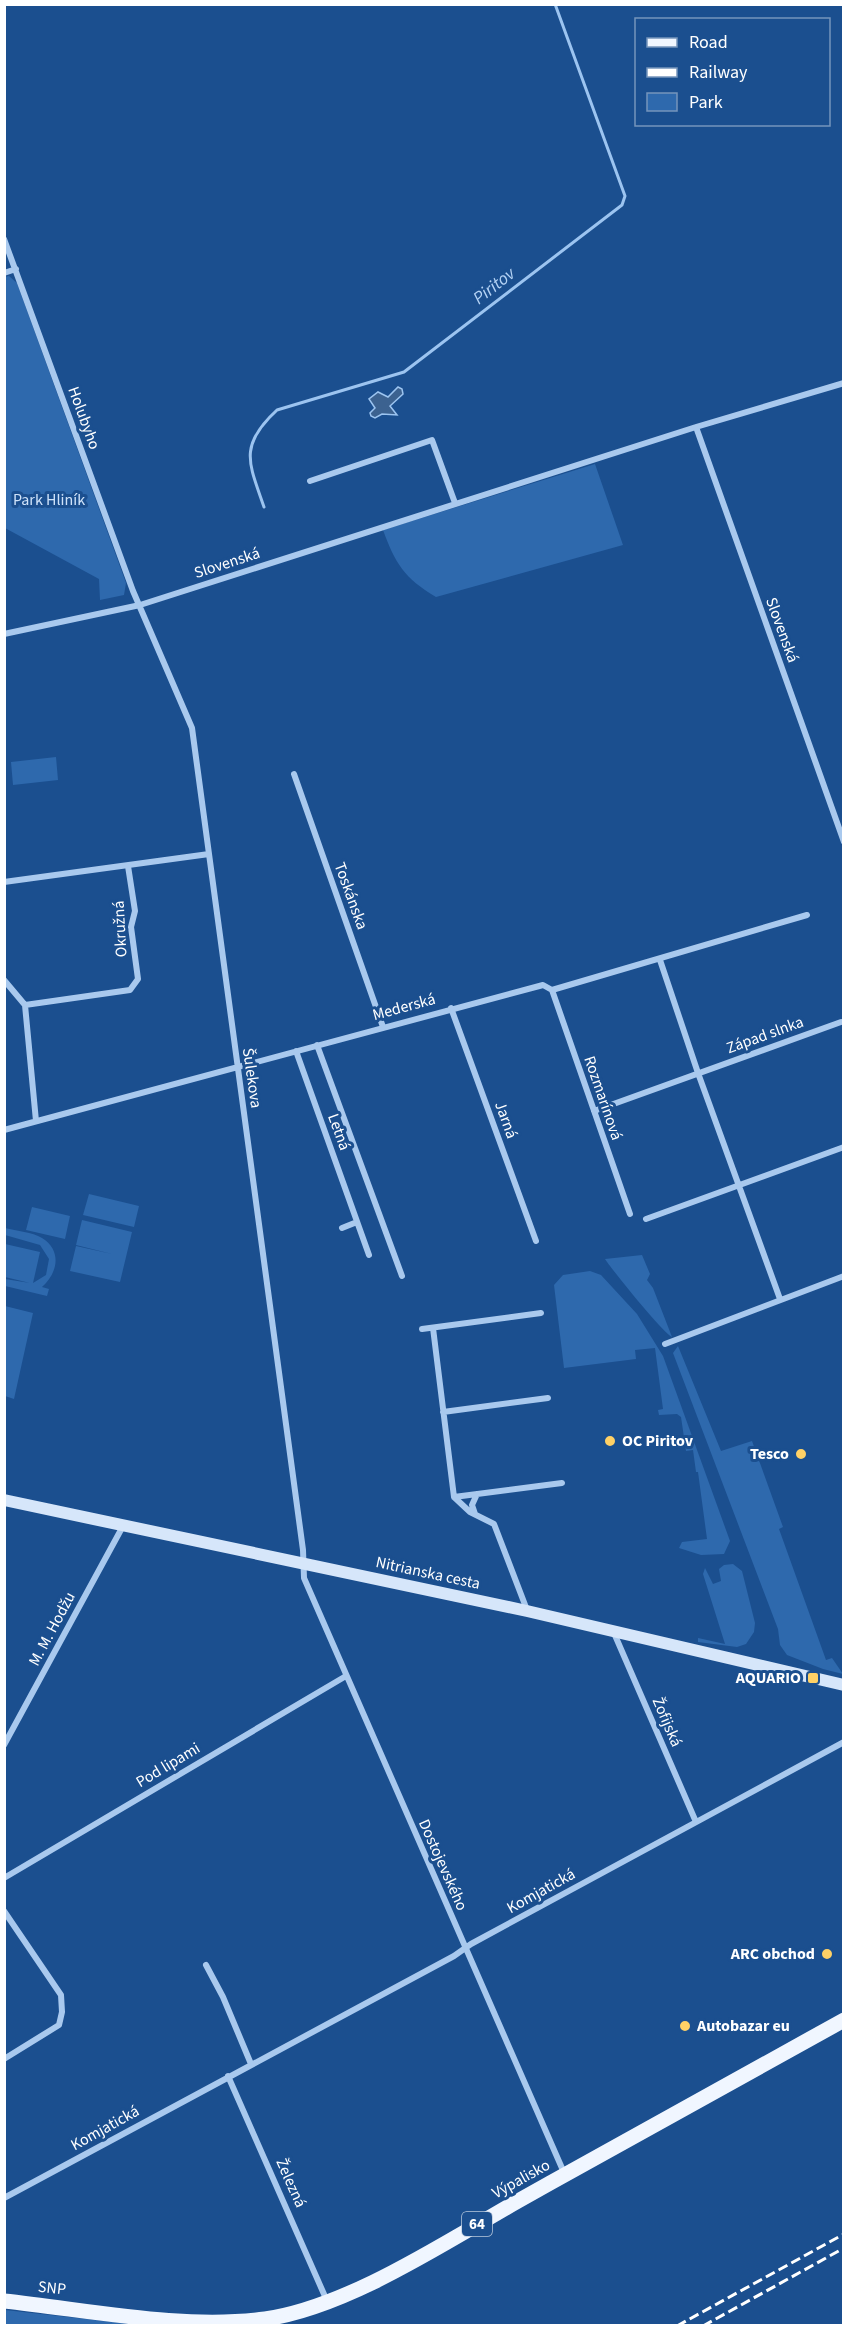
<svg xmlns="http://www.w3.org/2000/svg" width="848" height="2330" viewBox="0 0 848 2330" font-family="'Source Sans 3',sans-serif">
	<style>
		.green { fill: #2e69ad }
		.water { fill: #3c6290; stroke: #9cc4f0; stroke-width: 1.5 }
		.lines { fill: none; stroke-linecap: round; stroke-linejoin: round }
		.stream { stroke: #9cc4f0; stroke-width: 3 }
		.street { stroke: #a9c9ee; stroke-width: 6 }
		.secondary { stroke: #d6e6fa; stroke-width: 12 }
		.primary { stroke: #f0f6ff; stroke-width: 15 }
		.rail { stroke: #fff; stroke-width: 3; stroke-dasharray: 10 4.5; stroke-linecap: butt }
		.poi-dot { fill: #ffd166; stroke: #1b4f8f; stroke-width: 2 }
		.labels { text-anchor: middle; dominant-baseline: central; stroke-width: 6; stroke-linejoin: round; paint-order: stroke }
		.shield { fill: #1b4f8f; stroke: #bbcadd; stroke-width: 1.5 }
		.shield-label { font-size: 15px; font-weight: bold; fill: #fff }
		.street-label { font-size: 16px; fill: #fff; stroke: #1b4f8f }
		.park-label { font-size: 16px; fill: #cfe3fa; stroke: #1b4f8f }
		.poi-label { font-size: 16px; font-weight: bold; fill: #fff; stroke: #1b4f8f; text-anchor: end }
		.water-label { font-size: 18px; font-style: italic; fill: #b5d3f5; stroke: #1b4f8f }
	</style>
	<rect width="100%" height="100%" fill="#1b4f8f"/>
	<path class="green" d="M9,276l8,7 109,300 -2,12 -24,5 -1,-21 -94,-51 -1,-251z
		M595,464l28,81 -187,52c-32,-19 -41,-34 -53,-67z
		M56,757l2,23 -45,5 -2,-23z
		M89,1194l50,12 -5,21 -51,-12z
		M32,1207l38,9 -5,23 -39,-9z
		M82,1220l50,12 -12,50 -50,-11 6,-25 36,8 -36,-9z
		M5,1228c12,3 27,4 37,10 21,13 15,36 0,49l7,2 -2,7 -42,-10v-7l25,4 -25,-6v-33l35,8 -7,31 13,-8 3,-16 -9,-14 -35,-10z
		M642,1255l8,19 -3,6 6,8 19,49c-8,-3 -60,-67 -67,-78z
		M590,1271l11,4 36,39 26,42 67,185 -6,13 -23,1 -22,-7 3,-6 25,-3 -9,-67h-2l-3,-22 -7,1 -5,-34 -4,-3 -18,1 -1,-5 5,-1 -8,-61 -20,2 1,9 -72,9 -10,-83 9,-10z
		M5,1306l28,7 -19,86 -9,-3z
		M678,1346l43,105 31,-10 31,86 -4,2 47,131 6,-2 11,16 -20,-5 -36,-14 -7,-10 -2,-16 -105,-276z
		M733,1564l9,7 13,52 -1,9 -8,12 -9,3 -39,-5v-4l27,6 -22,-70 2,-6 8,16 8,-3 -2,-12 5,-4z
		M5,2310l135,15h-135z"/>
	<path class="water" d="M398,387l4,2 1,5 -13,12 7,9 -15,-1 -7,4 -4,-2 -1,-3 5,-5 -6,-9 9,-7 10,5z"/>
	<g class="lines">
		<path class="stream" d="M264,507c-15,-44 -26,-61 13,-97l127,-38 218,-167 3,-9 -70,-192"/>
		<path class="street" d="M4,239l129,352 59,137 111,822 1,28 261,597
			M4,273l12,-4
			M696,427l148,415
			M310,481l122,-41 23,63
			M4,634l136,-29 556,-178 148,-44
			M294,774l89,253
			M4,882l205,-28
			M660,960l38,113 82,226
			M4,980l21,25 11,116
			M552,990l78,224
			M25,1005l105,-15 8,-11 -7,-52 4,-16 -7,-45
			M451,1008l85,233
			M317,1045l85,231
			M296,1051l73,204
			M594,1111l247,-89
			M4,1130l539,-145 9,5 255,-75
			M646,1219l198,-72
			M342,1228l15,-6
			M433,1328l21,169 16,15 24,12 33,86
			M422,1329l119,-16
			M665,1344l179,-68
			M443,1412l105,-14
			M454,1497l108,-14
			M475,1514l-3,-9 5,-11
			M614,1633l82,189
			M4,1745l119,-219
			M4,1878l342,-202
			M4,1911l57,84 1,17 -3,13 -55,34
			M206,1965l17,32 28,67
			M228,2076l99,225
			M4,2198l450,-242 17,-12 373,-202"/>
		<path class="secondary" d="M4,1500l523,111 317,74"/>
		<path class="primary" d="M4,2301c85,9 178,29 261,18 83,-12 179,-76 253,-118 108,-61 217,-120 326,-181"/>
		<path class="rail" d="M677,2326l167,-92
			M703,2326l141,-78"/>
	</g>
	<g class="poi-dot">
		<circle cx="610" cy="1441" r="6"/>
		<circle cx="801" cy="1454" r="6"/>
		<rect x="807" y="1672" width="12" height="12" rx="3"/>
		<circle cx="827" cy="1954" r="6"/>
		<circle cx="685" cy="2026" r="6"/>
	</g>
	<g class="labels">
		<rect class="shield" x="462" y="2212" width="30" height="24" rx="4.5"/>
		<g class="shield-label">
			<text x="477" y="2224">64</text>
		</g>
		<g class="street-label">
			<text transform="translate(84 418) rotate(70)">Holubyho</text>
			<text transform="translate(227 563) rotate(-18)">Slovenská</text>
			<text transform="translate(782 630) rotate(70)">Slovenská</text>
			<text transform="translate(351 896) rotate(70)">Toskánska</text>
			<text transform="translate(120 929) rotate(-93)">Okružná</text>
			<text transform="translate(404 1007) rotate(-15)">Mederská</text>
			<text transform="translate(765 1035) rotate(-20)">Západ slnka</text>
			<text transform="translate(252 1078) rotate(82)">Šulekova</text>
			<text transform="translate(603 1098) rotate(71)">Rozmarínová</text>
			<text transform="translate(506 1120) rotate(70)">Jarná</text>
			<text transform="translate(339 1132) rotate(70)">Letná</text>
			<text transform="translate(428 1573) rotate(12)">Nitrianska cesta</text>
			<text transform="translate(52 1629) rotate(-62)">M. M. Hodžu</text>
			<text transform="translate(667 1722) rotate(67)">Žofijská</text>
			<text transform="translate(168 1765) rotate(-31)">Pod lipami</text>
			<text transform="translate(443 1865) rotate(66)">Dostojevského</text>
			<text transform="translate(541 1891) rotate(-29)">Komjatická</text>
			<text transform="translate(105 2128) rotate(-29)">Komjatická</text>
			<text transform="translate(521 2179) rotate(-29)">Výpalisko</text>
			<text transform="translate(291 2183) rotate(66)">Železná</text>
			<text transform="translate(52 2288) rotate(6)">SNP</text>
		</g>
		<g class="park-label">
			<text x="49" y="500">Park Hliník</text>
		</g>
		<g class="poi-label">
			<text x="622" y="1441" text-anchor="start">OC Piritov</text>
			<text x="789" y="1454">Tesco</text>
			<text x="801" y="1678">AQUARIO</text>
			<text x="815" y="1954">ARC obchod</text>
			<text x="697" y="2026" text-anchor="start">Autobazar eu</text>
		</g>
		<g class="water-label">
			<text transform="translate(494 286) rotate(-38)">Piritov</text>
		</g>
	</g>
	<rect width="848" height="2330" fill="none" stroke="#ffffff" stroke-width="12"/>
	<rect x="635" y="18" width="195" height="108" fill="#1b4f8f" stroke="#7695bc" stroke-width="1.5"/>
	<rect x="647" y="38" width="30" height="9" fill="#f0f6ff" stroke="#7695bc" stroke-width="1.5"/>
	<text x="689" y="48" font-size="18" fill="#ffffff">Road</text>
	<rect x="647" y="68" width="30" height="9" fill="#ffffff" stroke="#7695bc" stroke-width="1.5"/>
	<text x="689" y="78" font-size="18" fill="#ffffff">Railway</text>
	<rect x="647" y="93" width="30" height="18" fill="#2e69ad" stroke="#7695bc" stroke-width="1.5"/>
	<text x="689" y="108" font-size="18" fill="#ffffff">Park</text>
</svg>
